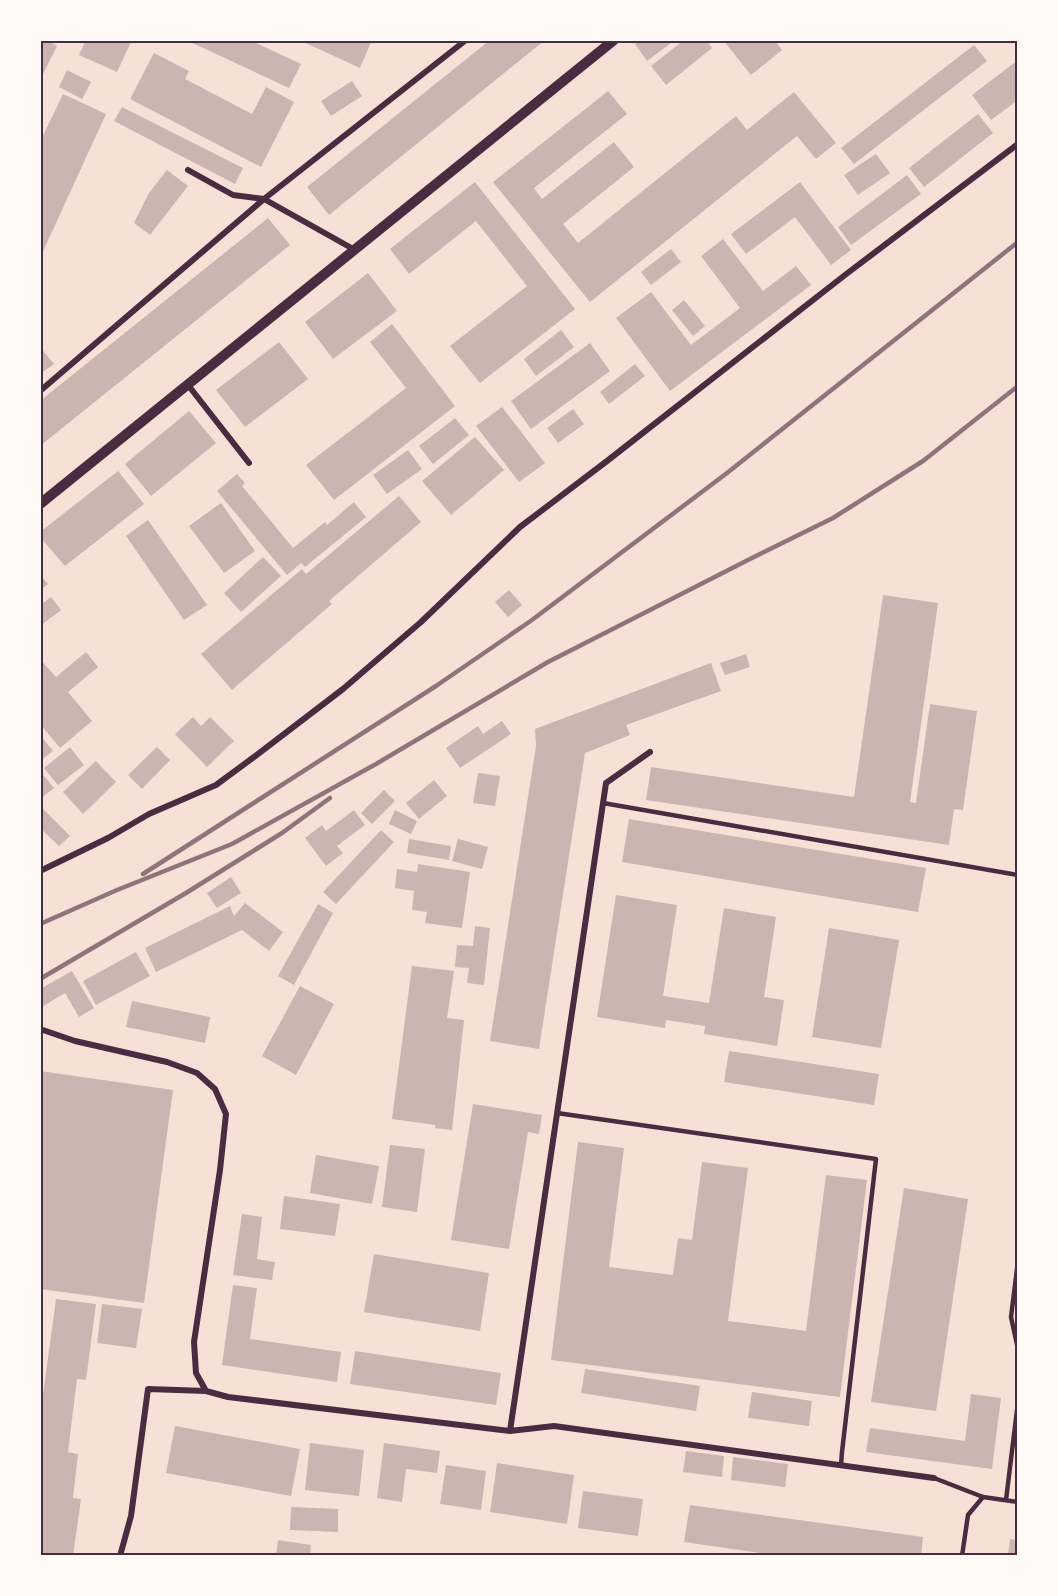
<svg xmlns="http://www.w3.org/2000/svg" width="1058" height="1596" viewBox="0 0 1058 1596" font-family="'Fira Sans Condensed',sans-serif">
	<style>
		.building { fill: #ccb4b1 }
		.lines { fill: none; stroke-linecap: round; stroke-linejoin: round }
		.service { stroke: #4a2c40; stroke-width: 4.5 }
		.minor { stroke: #4a2c40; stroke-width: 6 }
		.tertiary { stroke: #4a2c40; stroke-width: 10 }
		.rail { stroke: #8f747c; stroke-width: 4.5 }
		.neatline { fill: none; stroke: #4a2c40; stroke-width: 2 }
	</style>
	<rect width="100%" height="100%" fill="#f7e1d7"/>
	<path class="building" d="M40,40h6l11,6 -17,34z
		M86,40h46l-15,32 -38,-17z
		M186,40h64l51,24 -12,24z
		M299,40h73l-12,28z
		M490,40h55l-216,175 -22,-28z
		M639,40h36l-28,21 -12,-17z
		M684,40h22l6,8 -46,37 -15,-19z
		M723,40h51l8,10 -31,25z
		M974,45l13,16 -133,103 -13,-16z
		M154,53l35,18 -4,8 67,35 14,-27 28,15 -33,65 -131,-68z
		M1018,60v40l-27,20 -19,-25z
		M67,70l24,12 -9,17 -23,-12z
		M352,81l10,15 -31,20 -10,-15z
		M608,91l19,23 -93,74 8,11 72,-57 20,25 -71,57 15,19 158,-127 11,14 47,-38 42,51 -20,16 -19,-23 -207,166 -97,-120z
		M63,94l43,20 -66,144v-116z
		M122,107l121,61 -8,16 -121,-63z
		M978,114l15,19 -69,54 -15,-19z
		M876,154l14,19 -32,22 -14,-20z
		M167,170l21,16 -38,49 -16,-12 15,-30z
		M907,175l14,19 -70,51 -13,-18z
		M475,182l100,127 -95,74 -30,-37 77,-60 -51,-65 -67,53 -19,-25z
		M800,182l51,68 -20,15 -36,-48 -49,37 -15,-20z
		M268,218l22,27 -250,201v-45z
		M723,239l40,52 33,-25 15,19 -141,106 -54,-73 35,-26 40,53 49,-37 -39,-52z
		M671,249l10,13 -30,23 -10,-13z
		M368,273l29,38 -64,48 -28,-37z
		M684,300l21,26 -12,10 -21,-26z
		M392,324l63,82 -121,94 -28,-35 100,-77 -36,-46z
		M561,330l13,17 -38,29 -12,-17z
		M279,342l29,37 -63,48 -29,-37z
		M590,343l20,28 -79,58 -20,-28z
		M40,347l14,17 -14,10z
		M635,364l10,12 -36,28 -9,-12z
		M502,407l43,56 -26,19 -43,-56z
		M573,409l11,15 -26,19 -11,-15z
		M189,411l27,32 -65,53 -26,-32z
		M455,418l14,17 -36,29 -14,-18z
		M475,437l29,33 -53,45 -29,-34z
		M408,450l14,19 -35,25 -14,-19z
		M118,471l26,33 -79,62 -25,-29v-5z
		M237,474l8,9 -3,3 51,62 32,-26 2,3 27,-23 12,15 -61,50 -4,-4 -14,12 -70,-84z
		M399,496l22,26 -92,79 3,3 -100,86 -31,-36 101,-85 4,5z
		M221,503l34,48 -31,22 -35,-47z
		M148,520l59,85 -23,15 -58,-84z
		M263,557l18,19 -40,36 -17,-19z
		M40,575l8,9 -8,6z
		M509,590l13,15 -14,12 -13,-15z
		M883,595l55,8 -28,199 6,1 14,-99 47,7 -14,99 -9,-1 -5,36 -303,-45 5,-33 203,30z
		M51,597l10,13 -21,16v-21z
		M86,652l12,15 -30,25 24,29 -32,27 -20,-24v-65l16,18z
		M746,654l4,13 -25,8 -5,-12z
		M711,663l10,28 -95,34 4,10 -45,18 -46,296 -49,-8 46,-295 -1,-17z
		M193,717l8,9 9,-9 24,24 -27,26 -32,-33z
		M502,721l9,13 -51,34 -14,-20 32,-22 5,8z
		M40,735l13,16 -13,10z
		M70,747l14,18 -26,20 -14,-17z
		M157,747l13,13 -28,29 -14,-14z
		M96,761l20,21 -33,32 -20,-22z
		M40,771l14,17 -14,11z
		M478,773l22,3 -5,30 -22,-3z
		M434,780l13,16 -28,23 -13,-16z
		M384,790l11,11 -23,23 -11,-11z
		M40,806l30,30 -11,10 -19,-18z
		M354,810l11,15 -28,21 6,7 -17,13 -21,-28 17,-13 4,6z
		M395,810l22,11 -6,13 -22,-10z
		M629,819l297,49 -8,44 -296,-50z
		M381,830l13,12 -58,62 -13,-12z
		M409,839l42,7 -2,14 -42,-7z
		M458,839l30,8 -6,22 -30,-8z
		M418,864l52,8 -8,56 -37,-5 2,-11 -15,-2 2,-19 -19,-3 2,-19 20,3z
		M231,877l10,16 -24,15 -10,-15z
		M616,895l61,10 -14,91 46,7 15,-95 52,9 -12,80 20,3 -7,46 -73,-12 1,-8 -39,-6 -1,8 -68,-11z
		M245,903l38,29 -14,19 -27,-21 -86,42 -11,-24 85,-42 4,10z
		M318,904l15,9 -39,72 -16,-9z
		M475,926l15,2 -6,57 -17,-2 2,-15 -14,-1 2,-22 16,1z
		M829,928l70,12 -18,108 -69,-11z
		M136,952l14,24 -54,29 -13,-24z
		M412,966l42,5 -7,47 17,2 -12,110 -17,-2v-3l-43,-6z
		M72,971l22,37 -15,9 -14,-24 -25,15v-19z
		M300,986l34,18 -38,71 -34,-19z
		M132,1001l78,16 -5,26 -79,-16z
		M729,1051l150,23 -5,31 -150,-23z
		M40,1071l133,19 -29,213 -104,-14z
		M473,1104l69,11 -3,19 -11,-2 -19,117 -58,-9z
		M578,1142l46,6 -15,119 64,8 5,-37 14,2 10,-78 46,6 -20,153 78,10 20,-156 41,5 -27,217 -289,-37z
		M390,1145l35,4 -8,63 -35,-5z
		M316,1155l63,11 -7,38 -62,-11z
		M904,1188l64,11 -32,212 -65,-9z
		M284,1196l56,8 -5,32 -55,-7z
		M242,1214l20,3 -5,42 18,3 -3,18 -39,-5z
		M374,1254l115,19 -9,58 -116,-19z
		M233,1285l24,3 -7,51 91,13 -4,30 -115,-17z
		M56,1299l40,5 -10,76 -9,-1 -9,73 10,2 -5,44 8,1 -8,57h-33v-139z
		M102,1304l40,5 -6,39 -39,-5z
		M355,1351l146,22 -5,32 -146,-21z
		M585,1369l115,17 -4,25 -115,-18z
		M752,1392l60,9 -3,25 -61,-8z
		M971,1394l30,4 -9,71 -126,-17 4,-24 95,13z
		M175,1426l125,23 -9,47 -125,-23z
		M310,1443l54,7 -5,46 -54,-6z
		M384,1443l56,8 -3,22 -31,-4 -4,33 -25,-4z
		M686,1451l38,5 -2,21 -39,-5z
		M733,1457l55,7 -3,23 -54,-7z
		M497,1463l77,12 -7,49 -77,-12z
		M446,1465l40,6 -5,39 -41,-6z
		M583,1491l60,8 -5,37 -60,-8z
		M690,1505l233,32 -2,19h-139l-98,-14z
		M291,1507l47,2v23l-48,-2z
		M1010,1539l8,1v16h-10z
		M278,1540l33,5 -1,11h-34z"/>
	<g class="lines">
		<path class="service" d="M603,803l415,72
			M557,1113l319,46 -34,293 -1,13
			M1018,1261l-7,56 7,32
			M934,1478l49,19 35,5
			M1006,1500l12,-98
			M962,1556l6,-41 15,-18"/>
		<path class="minor" d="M188,170l45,25 31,4 91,51
			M188,385l61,78
			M40,391l224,-192 202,-159
			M40,871l68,-33 41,-24 67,-29 38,-28 89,-68 78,-67 99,-95 87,-66 238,-186 173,-131
			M40,1029l35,12 92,21 30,11 18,16 11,25 -6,56 -26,172 2,31 10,18 22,6 282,34 44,-5 380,52
			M510,1431l96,-648 44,-31
			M120,1556l11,-40 17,-127 58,2"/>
		<path class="tertiary" d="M40,504l574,-464"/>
		<path class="rail" d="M143,874l293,-188 96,-66 195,-147 291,-231
			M40,924l77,-34 115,-46 144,-80 172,-102 202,-103 83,-41 90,-57 95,-75
			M40,979l146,-86 96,-60 48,-35"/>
	</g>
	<rect width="1058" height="1596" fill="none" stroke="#fffaf5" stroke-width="84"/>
	<rect x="42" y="42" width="974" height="1512" class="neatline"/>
</svg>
